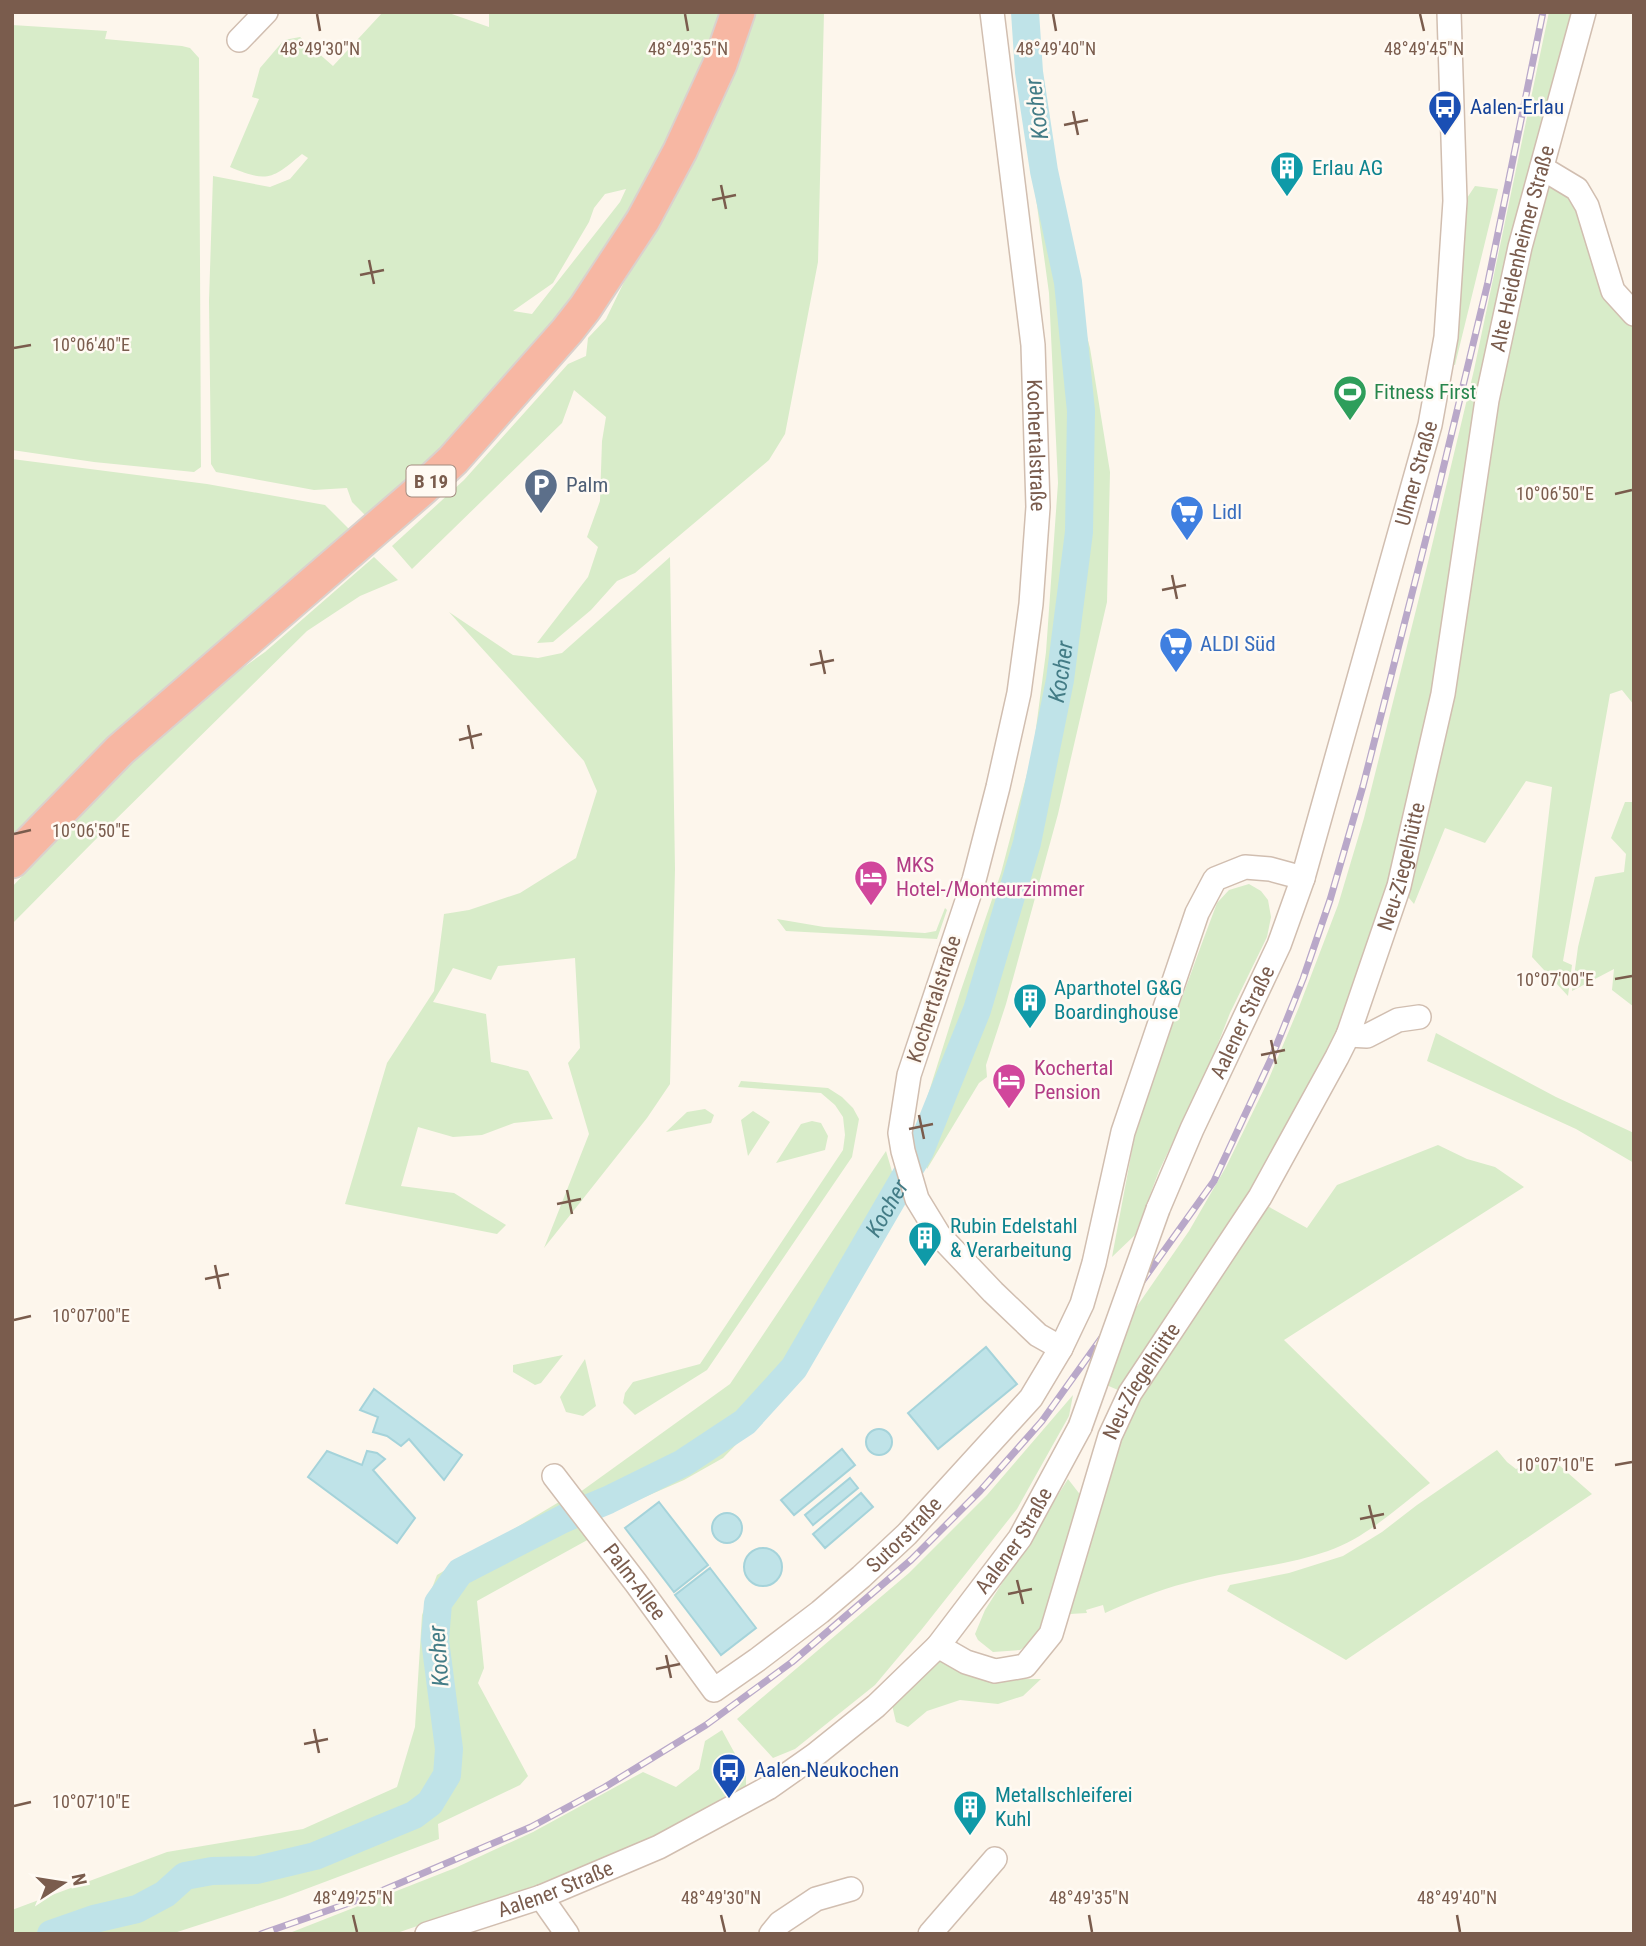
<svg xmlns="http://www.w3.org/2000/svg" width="1646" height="1946" viewBox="0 0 1646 1946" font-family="'Roboto Condensed',sans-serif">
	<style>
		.green { fill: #d8ecc9; fill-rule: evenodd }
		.water { fill: #bfe3e8; stroke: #a5d3da; stroke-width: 2 }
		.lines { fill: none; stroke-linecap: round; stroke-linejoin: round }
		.stream { stroke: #a5d3da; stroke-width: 4.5 }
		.river { stroke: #bfe3e8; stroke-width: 28 }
		.minor-casing { stroke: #d1beb0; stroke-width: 26 }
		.highway-casing { stroke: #dad1cd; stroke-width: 37 }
		.minor { stroke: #fff; stroke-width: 23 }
		.highway { stroke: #f7b7a3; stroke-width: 33 }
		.rail-casing { stroke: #b9a8c9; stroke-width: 7 }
		.rail { stroke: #fffaf3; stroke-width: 4.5; stroke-dasharray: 13; stroke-linecap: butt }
		.minor-bridge-casing { stroke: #d1beb0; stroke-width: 26; stroke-linecap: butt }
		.minor-bridge { stroke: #fff; stroke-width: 23 }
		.ticks { fill: none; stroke: #7a5c4d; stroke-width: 2.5 }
		.labels { text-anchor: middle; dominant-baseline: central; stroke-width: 5; stroke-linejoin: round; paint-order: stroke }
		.shield { fill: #fffaf3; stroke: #a28b7f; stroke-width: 2 }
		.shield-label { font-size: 19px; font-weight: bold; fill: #7a5c4d }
		.transit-label { font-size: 21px; fill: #164399; stroke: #fffaf3; text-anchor: start }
		.culture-label { font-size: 21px; fill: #0d838f; stroke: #fffaf3; text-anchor: start }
		.street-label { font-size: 21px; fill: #7a5c4d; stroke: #fffaf3 }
		.leisure-label { font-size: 21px; fill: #27864d; stroke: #fffaf3; text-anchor: start }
		.service-label { font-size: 21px; fill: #4e5e75; stroke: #fffaf3; text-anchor: start }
		.shop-label { font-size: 21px; fill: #366cbe; stroke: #fffaf3; text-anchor: start }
		.hotel-label { font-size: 21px; fill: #b23c85; stroke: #fffaf3; text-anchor: start }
		.water-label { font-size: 23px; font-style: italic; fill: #437c86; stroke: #fffaf3 }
		.ticks-label { font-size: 18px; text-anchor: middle; fill: #7a5c4d; stroke: #fffaf3; stroke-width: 5; stroke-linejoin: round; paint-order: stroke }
	</style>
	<rect width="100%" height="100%" fill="#fdf6ec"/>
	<path class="green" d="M383,12h63l43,15v-15h234l-23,57 -37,82 -35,69 -130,177 -126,125 -20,-20 -5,-14 -33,2 -98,-18 -5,-8 -2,-163 4,-125 57,11 20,-8 18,-21 -6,-4c-30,25 -34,29 -72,13l29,-68 -7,-2 8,-29 24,-28 16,-3 33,29zM626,189l-6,13 -88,112 -19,-3 40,-28 36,-61 5,-14 11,-14z
		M754,12h70l-6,250 -33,172 -16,26 -134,113 -18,8 -26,29 -38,32 -16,1 51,-66 10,-30 -11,-10 13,-36 2,-60 4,-24 -32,-27 -12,33 -150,146 -20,-23 72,-66 104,-116 18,-8 2,-18 18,-19 18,-37 45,-73 61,-133z
		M1013,12h23l13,166 25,109 16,61 20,124 -3,130 -49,212 -52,190 -20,61 1,12 -8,6 -52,86 -5,-12 -1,-40 39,-124 41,-120 32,-122 13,-99 12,-169 -9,-190 -34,-248z
		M1549,12h33l-40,156 35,21 57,126v390l-12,-15 -12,4 -47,267 9,4 -4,31 -36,-39 20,-170 -26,-6 -41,62 -40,-15 -31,76 -15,-18h-6l-51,148 -88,160 -129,199 -21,-9 20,-59 65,-94 37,-64 41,-84 32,-76 39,-102 26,-87 65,-260 45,-188z
		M12,25l95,6 -2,8 77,7 8,2 9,10 2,409 -7,5 -100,-10 -82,-12z
		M1475,186l23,3 -43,176 -5,-1 15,-163z
		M12,459l195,25 118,21 29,29 -342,309z
		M374,557l24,23 -38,16 -53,35 -205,202 -90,91v-37l105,-113 96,-85 52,-37z
		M670,557l5,312 -5,215 -23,34 -103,130 45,-114 -21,-71 12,-15 -5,-90 -77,8 -7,14 -38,-12 -20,34 53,12 5,48 37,9 25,48 -39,4 -32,12 -29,2 -35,-10 -17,59 53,7 52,32 -9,9 -152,-30 42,-141 47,-72 10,-77 25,-4 51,-17 56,-35 21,-67 -13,-30 -135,-149 64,43 25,3 24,-5z
		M1625,802h9v205l-22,-17 2,-21 -42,22 6,-44 17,-70 29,-5 2,-18 -15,-16z
		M1249,884l12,7 7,9 3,17 -4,20 -37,76 -20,51 -51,107 -24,64 -23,22 23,-123 28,-84 39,-107 15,-40 12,-13z
		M945,908l2,2 -10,29 -151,-8 -9,-12 47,8 101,6 11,-2z
		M1436,1033l120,64 78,36v30l-58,-34 -149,-68z
		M741,1081l87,7 14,9 11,11 6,11 -7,38 -145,213 -72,45 -12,-12 2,-10 8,-11 67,-18 143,-214 2,-15 -2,-18 -8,-12 -14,-12 -83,-6z
		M705,1109l9,6 -3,8 -45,9 21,-20z
		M753,1111l17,11 -22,34 -7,-36z
		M812,1121l9,2 7,13 -3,14 -49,13 25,-39z
		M1438,1145l29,14 28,8 29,20 -240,153 146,143c-32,24 -64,55 -102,68 -46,16 -96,19 -142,32 -28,7 -54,18 -81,30l-2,-8 -17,5 1,3 -17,1 48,-171 22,-44 122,-196 45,25 30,-43z
		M886,1151l15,51 -104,180 -74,76 -39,22 -83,36 -25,-21 154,-111z
		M563,1355l-22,28 -6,2 -22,-13v-7z
		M585,1359l11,47 -13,10 -17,-4 -6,-15z
		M1073,1395l-4,21 -52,93 -95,120 -47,56 -80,64 -22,9 -36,-39 172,-146 78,-78z
		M1497,1450l10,12 9,7 22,-10 22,7 32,28 -246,166 -119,-69 3,-6 59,-12 54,-17 39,-24 35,-27z
		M1068,1479l14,18 -41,139 -21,14 -27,2 -15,-12 -3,-6 10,-24z
		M559,1502l32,36 -114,63 7,67 -6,15 50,93 -8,9 -82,39 1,15 -157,59 -111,36h-159v-24l155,-58 136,-23 94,-42 18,-60 7,-112 15,-40z
		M944,1657l51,22h46l-18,17 -25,8 -38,-4 -33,11 -19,16 -12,-5 -4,-17z
		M722,1730l24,44v14l-89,53 -64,25 -199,68h-107l168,-66 78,-36 110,-60 33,15 23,-18 6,-28z"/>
	<path class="water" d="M986,1347l31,37 -79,65 -30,-36z
		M374,1389l88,66 -18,25 -35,-41 -8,7 -14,-10 -14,-4 5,-15 -18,-7z
		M866 1442a13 13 0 1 1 26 0a13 13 0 1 1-26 0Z
		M842,1449l13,16 -61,50 -13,-15z
		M327,1451l35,14 5,-14 10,2 8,6 -12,11 42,48 -18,25 -89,-66z
		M850,1478l8,10 -45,37 -8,-10z
		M861,1493l12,14 -48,41 -12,-14z
		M659,1502l49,63 -34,27 -49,-64z
		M712 1528a15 15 0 1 1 30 0a15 15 0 1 1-30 0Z
		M744 1567a19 19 0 1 1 38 0a19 19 0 1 1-38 0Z
		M710,1568l46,60 -35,27 -46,-60z"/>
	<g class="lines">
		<path class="stream" d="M555,1514l8,5"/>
		<path class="river" id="s1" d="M51,1934l43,-15 43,-10 28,-15 20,-18 27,-5 45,-1 58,-14 99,-41 16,-12 17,-28 2,-26 -14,-109 3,-37 22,-31 103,-53 45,-19 75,-37 62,-41 49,-54 126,-217 57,-141 50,-167 33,-163 19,-148 2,-121 -13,-129 -24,-111 -15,-99 -4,-60"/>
		<g class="minor-casing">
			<g id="minor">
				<path id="s2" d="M992,12l41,333 5,162 -7,97 -12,89 -21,94 -24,93 -65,195 -9,58 3,18 14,48 22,36 54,57 45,43 23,13"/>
				<path d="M239,40l27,-28"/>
				<path d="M1542,168l35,21 10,17 26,85 21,23"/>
				<path d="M1348,1035l19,1 31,-16 21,-3"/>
				<path id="s3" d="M1158,1209l34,-80 87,-184 24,-67 127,-453 16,-88 9,-136 -6,-189"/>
				<path id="s4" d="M554,1476l82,107 78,107 43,-30 63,-48 41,-35 46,-43 124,-136 30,-50 21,-44 12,-41 29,-131 74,-219 18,-34 30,-12 25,2 33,9"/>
				<path id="s5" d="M938,1646l28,16 29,9 30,-5 26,-32 59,-198 20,-43 130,-196 77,-140 11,-22 51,-149 44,-192 44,-294 33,-153 64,-235"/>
				<path d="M541,1897l26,37"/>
				<path id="s6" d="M427,1934l114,-37 118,-50 109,-59 47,-33 61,-49 62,-60 82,-108 60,-111"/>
				<path d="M771,1934l9,-11 36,-24 35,-10"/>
				<path d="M930,1934l65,-75"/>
			</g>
		</g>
		<g class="highway-casing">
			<path id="highway" d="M12,861l108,-111 303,-262 30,-28 114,-129 18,-23 58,-88 37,-69 40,-87 18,-52"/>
		</g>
		<use href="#minor" class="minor"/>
		<use href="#highway" class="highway"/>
		<g class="rail-casing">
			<path id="rail" d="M261,1934l111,-39 159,-68 74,-40 101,-62 86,-63 119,-102 69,-69 62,-70 172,-240 57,-122 32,-80 27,-79 33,-114 69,-271 56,-233 55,-270"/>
		</g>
		<use href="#rail" class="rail"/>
		<g class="minor-bridge-casing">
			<path id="minor-bridge" d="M1080,1427l78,-218"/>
		</g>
		<use href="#minor-bridge" class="minor-bridge"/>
	</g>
	<path class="ticks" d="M317,14l3,17M685,14l3,17M1053,14l3,17M1420,14l4,17M1073,111l5,24M1064,125l24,-5M721,185l5,24M712,200l24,-5M369,260l5,24M360,275l24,-5M14,348l17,-3M1615,494l17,-4M1172,575l5,24M1162,590l24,-5M820,650l5,24M810,665l24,-5M468,725l5,24M459,740l23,-6M14,834l17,-4M1615,979l17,-3M1271,1040l5,24M1261,1055l24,-5M919,1115l5,24M909,1129l24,-5M567,1190l5,24M557,1204l24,-5M215,1265l5,24M205,1279l24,-5M14,1320l17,-4M1615,1465l17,-3M1369,1505l6,24M1360,1519l24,-5M1017,1580l6,24M1008,1594l24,-5M666,1655l5,23M656,1669l24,-5M314,1729l5,24M304,1744l24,-5M14,1806l17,-4M353,1915l4,17M721,1915l4,17M1089,1915l3,17M1457,1915l3,17"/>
	<defs>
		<g id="bus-pin" transform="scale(1.75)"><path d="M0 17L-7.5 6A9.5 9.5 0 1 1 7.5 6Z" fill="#1a4fb4" stroke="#fffaf3"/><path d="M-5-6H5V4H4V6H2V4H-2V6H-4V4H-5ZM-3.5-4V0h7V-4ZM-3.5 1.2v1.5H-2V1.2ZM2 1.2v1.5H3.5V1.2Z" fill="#fff"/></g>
		<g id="building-pin" transform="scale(1.75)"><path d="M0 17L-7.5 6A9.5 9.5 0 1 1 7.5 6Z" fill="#0f9aa8" stroke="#fffaf3"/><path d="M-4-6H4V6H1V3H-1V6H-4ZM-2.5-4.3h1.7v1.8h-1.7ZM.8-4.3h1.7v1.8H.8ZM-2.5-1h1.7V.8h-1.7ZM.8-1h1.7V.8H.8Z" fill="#fff"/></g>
		<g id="stadium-pin" transform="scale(1.75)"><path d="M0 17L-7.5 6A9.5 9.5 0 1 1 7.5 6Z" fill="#2e9e5b" stroke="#fffaf3"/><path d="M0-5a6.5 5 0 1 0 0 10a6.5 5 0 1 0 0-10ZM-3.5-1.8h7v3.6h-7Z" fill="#fff"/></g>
		<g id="parking-pin" transform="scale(1.75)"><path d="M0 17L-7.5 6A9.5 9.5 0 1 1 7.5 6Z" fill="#5c6f8a" stroke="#fffaf3"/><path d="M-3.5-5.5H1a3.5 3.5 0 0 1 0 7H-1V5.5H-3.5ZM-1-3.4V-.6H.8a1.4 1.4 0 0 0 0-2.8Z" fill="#fff"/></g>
		<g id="supermarket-pin" transform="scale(1.75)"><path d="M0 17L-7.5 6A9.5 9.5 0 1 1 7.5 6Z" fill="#3f7fe0" stroke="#fffaf3"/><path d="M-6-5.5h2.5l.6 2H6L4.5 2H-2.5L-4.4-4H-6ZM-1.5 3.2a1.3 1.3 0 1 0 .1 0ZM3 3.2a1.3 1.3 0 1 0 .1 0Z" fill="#fff"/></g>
		<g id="hotel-pin" transform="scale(1.75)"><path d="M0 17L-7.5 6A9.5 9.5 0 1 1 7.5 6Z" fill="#d1479c" stroke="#fffaf3"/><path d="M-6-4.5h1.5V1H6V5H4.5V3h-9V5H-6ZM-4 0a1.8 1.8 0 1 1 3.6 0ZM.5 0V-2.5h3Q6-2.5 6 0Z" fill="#fff"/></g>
	</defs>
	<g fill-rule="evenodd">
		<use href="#bus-pin" x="1445" y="107"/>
		<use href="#building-pin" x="1287" y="168"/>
		<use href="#stadium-pin" x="1350" y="392"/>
		<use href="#parking-pin" x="541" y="485"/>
		<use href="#supermarket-pin" x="1187" y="512"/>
		<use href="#supermarket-pin" x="1176" y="644"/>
		<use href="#hotel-pin" x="871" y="877"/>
		<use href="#building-pin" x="1030" y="1000"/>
		<use href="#hotel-pin" x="1009" y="1080"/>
		<use href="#building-pin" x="925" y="1238"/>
		<use href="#bus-pin" x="729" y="1770"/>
		<use href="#building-pin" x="970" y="1807"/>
	</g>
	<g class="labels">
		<rect class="shield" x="406.5" y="465.5" width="49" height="31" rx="5"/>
		<g class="shield-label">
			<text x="431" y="481">B 19</text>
		</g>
		<g class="transit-label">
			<text x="1470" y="107">Aalen-Erlau</text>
			<text x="754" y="1770">Aalen-Neukochen</text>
		</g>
		<g class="culture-label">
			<text x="1312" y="168">Erlau AG</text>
			<text x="1054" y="988">Aparthotel G&amp;G<tspan x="1054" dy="24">Boardinghouse</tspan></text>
			<text x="950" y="1226">Rubin Edelstahl<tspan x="950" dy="24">&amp; Verarbeitung</tspan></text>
			<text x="995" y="1795">Metallschleiferei<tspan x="995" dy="24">Kuhl</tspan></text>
		</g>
		<g class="street-label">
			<text stroke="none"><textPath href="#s5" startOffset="1615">Alte Heidenheimer Straße</textPath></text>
			<text stroke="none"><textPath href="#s2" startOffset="436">Kochertalstraße</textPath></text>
			<text stroke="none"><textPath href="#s3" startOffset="782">Ulmer Straße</textPath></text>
			<text stroke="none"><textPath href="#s5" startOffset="985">Neu-Ziegelhütte</textPath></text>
			<text transform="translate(934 999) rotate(-72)">Kochertalstraße</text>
			<text stroke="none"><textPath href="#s3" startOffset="205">Aalener Straße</textPath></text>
			<text stroke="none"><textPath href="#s5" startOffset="404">Neu-Ziegelhütte</textPath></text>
			<text stroke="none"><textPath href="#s4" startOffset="513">Sutorstraße</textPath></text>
			<text stroke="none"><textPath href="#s6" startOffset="724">Aalener Straße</textPath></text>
			<text stroke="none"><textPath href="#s4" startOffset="133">Palm-Allee</textPath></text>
			<text stroke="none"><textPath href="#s6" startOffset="136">Aalener Straße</textPath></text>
		</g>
		<g class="leisure-label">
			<text x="1374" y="392">Fitness First</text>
		</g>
		<g class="service-label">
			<text x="566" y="485">Palm</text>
		</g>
		<g class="shop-label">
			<text x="1212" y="512">Lidl</text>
			<text x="1200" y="644">ALDI Süd</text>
		</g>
		<g class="hotel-label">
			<text x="896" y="865">MKS<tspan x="896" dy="24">Hotel-/Monteurzimmer</tspan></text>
			<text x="1034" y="1068">Kochertal<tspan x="1034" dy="24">Pension</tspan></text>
		</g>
		<g class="water-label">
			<text transform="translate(1037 109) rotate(-97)">Kocher</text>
			<text stroke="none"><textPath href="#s1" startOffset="1799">Kocher</textPath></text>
			<text stroke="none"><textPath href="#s1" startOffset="1232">Kocher</textPath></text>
			<text transform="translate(439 1656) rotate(-94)">Kocher</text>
		</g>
	</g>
	<g class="ticks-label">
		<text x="320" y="55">48°49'30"N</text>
		<text x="688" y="55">48°49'35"N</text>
		<text x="1056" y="55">48°49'40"N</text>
		<text x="1424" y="55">48°49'45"N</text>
		<text x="91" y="351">10°06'40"E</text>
		<text x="1555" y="500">10°06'50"E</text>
		<text x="91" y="837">10°06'50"E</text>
		<text x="1555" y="986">10°07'00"E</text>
		<text x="91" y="1322">10°07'00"E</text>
		<text x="1555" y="1471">10°07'10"E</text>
		<text x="91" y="1808">10°07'10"E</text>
		<text x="353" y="1904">48°49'25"N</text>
		<text x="721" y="1904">48°49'30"N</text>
		<text x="1089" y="1904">48°49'35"N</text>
		<text x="1457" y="1904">48°49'40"N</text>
	</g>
	<rect width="1646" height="1946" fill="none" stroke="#7a5c4d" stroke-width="28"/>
	<g transform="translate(63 1883) rotate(78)" stroke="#fffaf3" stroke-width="5" paint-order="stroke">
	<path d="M0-5L12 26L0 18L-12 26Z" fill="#7a5c4d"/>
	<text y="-10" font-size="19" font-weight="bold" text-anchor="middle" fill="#7a5c4d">N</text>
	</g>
</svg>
